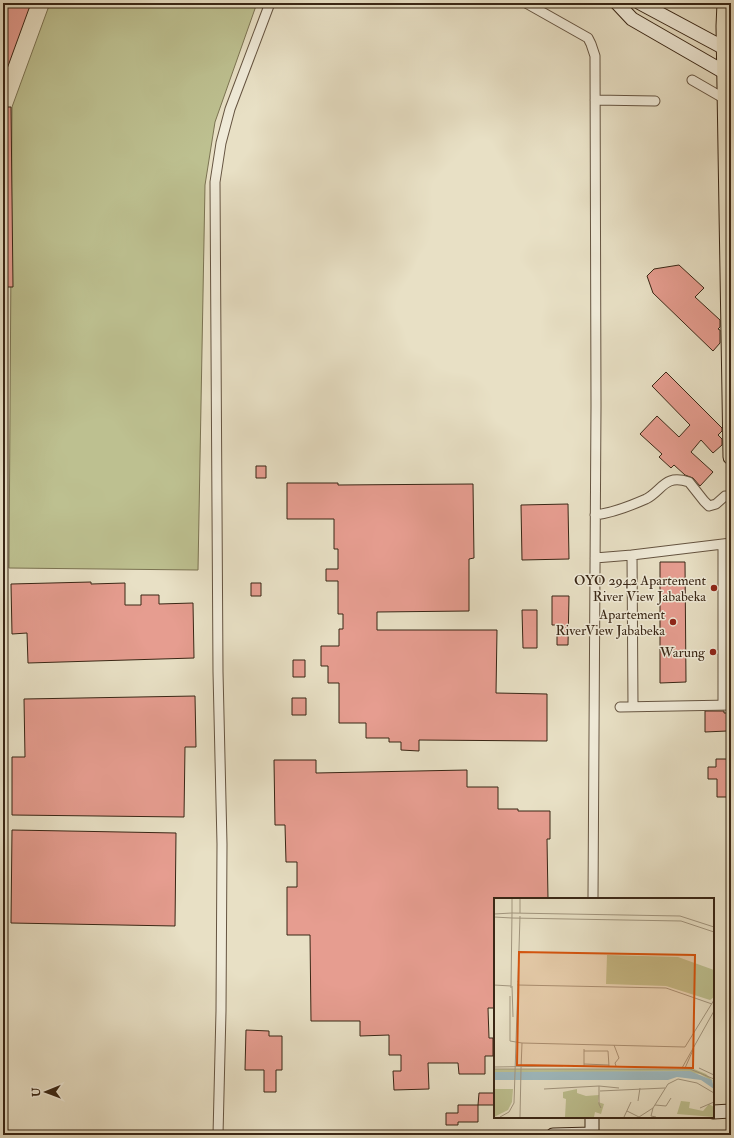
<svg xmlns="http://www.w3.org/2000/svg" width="734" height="1138" viewBox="0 0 734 1138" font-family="'IM FELL Double Pica',serif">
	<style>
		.green { fill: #bdc090; stroke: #7b7352 }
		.building { fill: #e69d90; stroke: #392615 }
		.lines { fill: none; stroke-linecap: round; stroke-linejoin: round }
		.street-casing { stroke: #655441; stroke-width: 11 }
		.secondary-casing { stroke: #392615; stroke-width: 15 }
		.primary-casing { stroke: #392615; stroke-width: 17 }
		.street { stroke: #f0ebd9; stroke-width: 9 }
		.secondary { stroke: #f0ebd9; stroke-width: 13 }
		.primary { stroke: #e8e0c5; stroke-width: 15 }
		.poi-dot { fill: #8f2418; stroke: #f0ebd9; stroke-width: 1.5 }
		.labels { text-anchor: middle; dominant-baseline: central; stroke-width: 3; stroke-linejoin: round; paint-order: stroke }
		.poi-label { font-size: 14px; fill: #392615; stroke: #f0ebd9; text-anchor: end }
		.inset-river { fill: none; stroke: #9ebac0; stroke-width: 2 }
		.inset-road { fill: none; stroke: #a2967f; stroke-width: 1 }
		.view { fill: #d6540d; fill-opacity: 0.15; stroke: #d6540d; stroke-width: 2 }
		.inset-edge { fill: none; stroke: #392615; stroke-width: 2 }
	</style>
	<rect width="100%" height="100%" fill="#e8e0c5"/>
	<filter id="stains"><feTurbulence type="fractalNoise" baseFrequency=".005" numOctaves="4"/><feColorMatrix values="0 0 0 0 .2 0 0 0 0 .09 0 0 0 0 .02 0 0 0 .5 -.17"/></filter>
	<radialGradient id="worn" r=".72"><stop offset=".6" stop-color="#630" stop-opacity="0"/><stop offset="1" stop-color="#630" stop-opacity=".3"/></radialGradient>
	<path class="green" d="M50,3h207l-42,119 -10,63 -7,385 -189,-2 3,-461z"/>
	<path class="building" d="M3,3h28l-27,74h-1z
		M3,107h8l2,180h-10z
		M679,265l25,23 -9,9 25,23v7l-2,2 2,1v13l-7,8 -60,-58 -6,-17 7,-7z
		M666,372l56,56v3l-4,4 4,4v6l-9,8 -12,-13 -10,12 22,20 -13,14 -7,-8 -8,-3 -11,-10 -3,3 -12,-11 3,-3 -22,-20 17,-18 22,21 11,-12 -38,-39z
		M256,466h10v12h-10z
		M287,483h51v2l135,-1 1,74 -5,1v52l-92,1v18h120l-1,63 51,1v47l-128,-1v11l-18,-1v-8h-12v-4h-23v-15h-27v-40h-11v-17h-7v-20h18v-17h4v-15h-5v-33h-12v-12h12v-20h-4v-30h-47z
		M568,504l1,55 -47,1 -1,-55z
		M660,562h25l1,120 -26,1z
		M91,582v2l34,-1v22h16v-10h18v9l34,-1 1,55 -166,5 -1,-30 -15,1 -1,-50z
		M251,583h10v13h-10z
		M552,596h17l-1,49h-11v-20h-5z
		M522,610h15v38h-14z
		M293,660h12v17h-12z
		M195,696l1,51h-11l-1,70 -172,-2v-58h13l-1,-58z
		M292,698h14v17h-14z
		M705,711h19v2h3v18l-22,1z
		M716,759h13l-2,38h-10v-18h-9v-12h8z
		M274,760h42v13l151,-3v17h31v22h20v2h32v28h-3l1,60h-53v109h-7l1,30h4v18h-8v18h-26l-1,-11h-30l1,26 -35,1 -1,-19h8v-16h-12v-20l-29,1v-15h-49l-1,-86h-23v-48h10v-25h-11l-1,-37h-10z
		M12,830l164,3 -1,93 -164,-3z
		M246,1030l23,1v5h13v34h-6v22h-12v-22h-19z
		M479,1093h15v12h-16z
		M458,1105h20v17h-20v3h-12v-12h12z"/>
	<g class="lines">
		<g class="street-casing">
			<path id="street" d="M526,3l62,35 3,6 4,12 1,350 -3,493
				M692,80l33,19
				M595,100l60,1
				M595,515c18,-2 35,-9 51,-16 17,-9 18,-25 43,-17l15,19 5,5 7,-2 9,-8 6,1
				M595,558l37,-3
				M723,705v-161
				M633,706l-1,-151 99,-12
				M620,707l111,-2
				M218,1135l3,-124 1,-167 -4,-172 -3,-490 6,-39 9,-34 40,-106"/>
		</g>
		<g class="secondary-casing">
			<path id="secondary" d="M617,3l15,16 92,53h7
				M640,3l84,45h7
				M713,1112l18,-1
				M553,1135l39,-1
				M592,1135v-18"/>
		</g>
		<g class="primary-casing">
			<path id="primary" d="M725,3l-1,23 7,431"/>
		</g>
		<use href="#street" class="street"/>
		<use href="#secondary" class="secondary"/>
		<use href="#primary" class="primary"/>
	</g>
	<g class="poi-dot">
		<circle cx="714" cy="588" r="4"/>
		<circle cx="673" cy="622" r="4"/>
		<circle cx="713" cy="652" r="4"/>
	</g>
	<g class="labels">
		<g class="poi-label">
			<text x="706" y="580">OYO 2942 Apartement<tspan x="706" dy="16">River View Jababeka</tspan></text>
			<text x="665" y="614">Apartement<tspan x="665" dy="16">RiverView Jababeka</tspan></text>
			<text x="705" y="652">Warung</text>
		</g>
	</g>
	<g transform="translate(494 898)">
		<rect width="220" height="220" fill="#e8e0c5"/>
		<path d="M113,57l71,2 36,13v27l-4,3 -44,-14 -60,-2zM0,171h200l12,5 8,8 -14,-8 -25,-3 -128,2 -53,-1zM0,191h19l-1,13 -4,8 -14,7zM83,191v4l9,3 13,-1 -1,7 6,2 -3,10 -6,-2 -1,5h-29l1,-18 -3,-1v-6zM187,203l9,1 -1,6 14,3 6,-7 5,3v10l-37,-3z" fill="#bdc090"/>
		<path d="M196,173l22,9 2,9 -13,-9 -24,-3 -9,3h-174v-8z" fill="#9ebac0"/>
		<path class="inset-river" d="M45,178h25M135,178l31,-1M0,179h17"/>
		<path class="inset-road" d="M26,15v-14M0,16l18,-1v-14M0,19l18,1M18,20l169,3 33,11M24,84l2,-66M0,87l17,1M23,87l149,3 46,16M18,88l1,31M17,90l1,-75 168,3 34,11M16,98v45l12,2 -1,26M28,145l163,4 29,-47M120,147l5,13 -4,5 1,3M90,153h24l1,15M90,166l25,1M90,168v-17M0,169l69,-1M188,170l32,-57M191,170l8,-18M205,170l15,7M0,171h196l24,10M105,188l20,2M50,191l55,-3v18l2,4M106,193l65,-3M144,203l2,-13M161,207l11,1 5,-8M206,210l14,-6M133,213l12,6 14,-9M6,219l9,-5 5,-9 4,-122M26,219l1,-48M130,219l7,-15M162,219l-5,-1 2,-8 15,-24 10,-5 19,4 17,10"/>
		<path class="view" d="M25,54l176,3 -2,113 -176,-3z"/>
		<rect width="220" height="220" class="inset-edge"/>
	</g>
	<rect width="734" height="1138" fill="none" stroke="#e8e0c5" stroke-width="16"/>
	<rect x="4" y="4" width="726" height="1130" fill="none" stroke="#392615" stroke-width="2"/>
	<rect x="8" y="8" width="718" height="1122" fill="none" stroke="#392615"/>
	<g transform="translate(46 1092) rotate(269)" stroke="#f0ebd9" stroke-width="3" paint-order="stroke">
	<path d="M0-3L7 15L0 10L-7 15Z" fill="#392615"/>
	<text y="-6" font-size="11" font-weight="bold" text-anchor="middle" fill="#392615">U</text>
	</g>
	<rect width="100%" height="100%" filter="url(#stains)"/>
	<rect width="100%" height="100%" fill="url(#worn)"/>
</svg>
